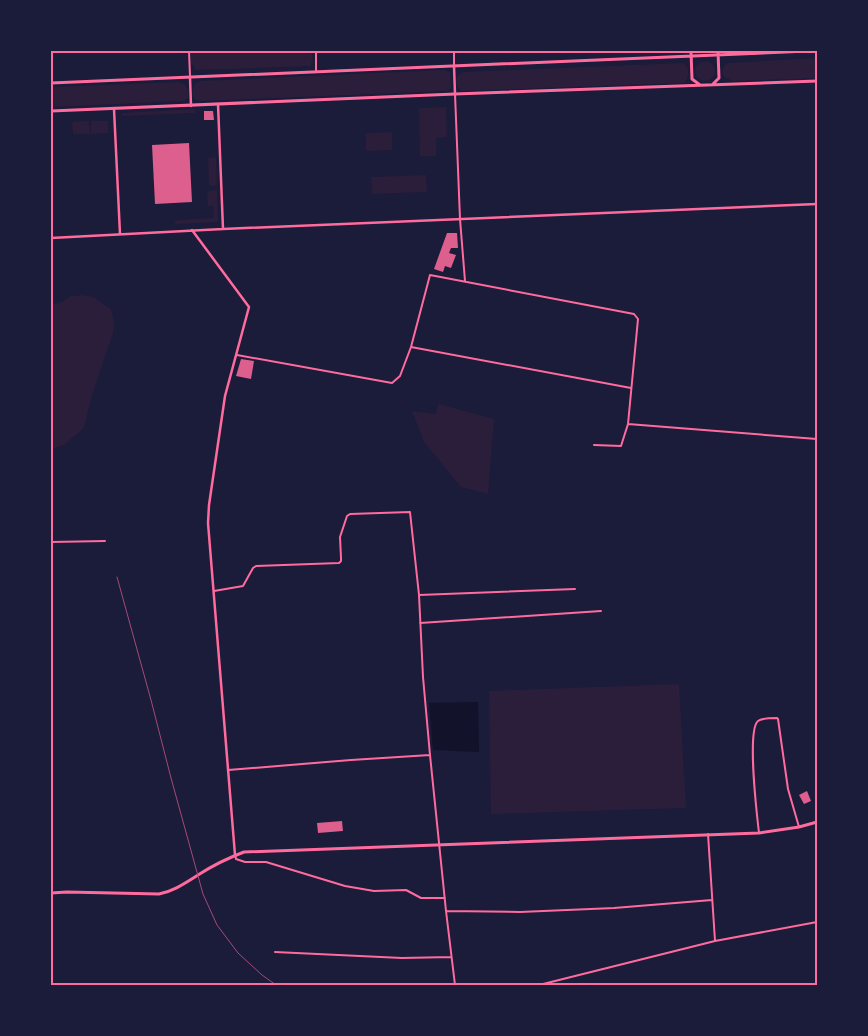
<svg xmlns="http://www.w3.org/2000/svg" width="868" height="1036" viewBox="0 0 868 1036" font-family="Roboto,sans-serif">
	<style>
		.green { fill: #2a1e3b }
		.water { fill: #12122b }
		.building { fill: #dd5f8e }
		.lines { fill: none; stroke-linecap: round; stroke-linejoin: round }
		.minor { stroke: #ff6b9d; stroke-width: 2 }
		.tertiary { stroke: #ff6b9d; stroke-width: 2.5 }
		.secondary { stroke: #ff6b9d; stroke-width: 3 }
		.primary { stroke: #ff6b9d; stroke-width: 3 }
		.rail { stroke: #a44b75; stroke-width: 1 }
		.neatline { fill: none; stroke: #ff6b9d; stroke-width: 2 }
	</style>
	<rect width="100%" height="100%" fill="#1b1b3a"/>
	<path class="green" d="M191,51h121l1,10 -2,2v3l-116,4v-3l-4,-3z
		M817,58v20l-84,3 -9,-4c-3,-6 -2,-10 4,-14z
		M695 71a10 10 0 1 1 20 0a10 10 0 1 1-20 0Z
		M683,63l4,3c2,7 2,12 -3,17l-221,8c-9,-3 -9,-16 0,-19z
		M445,70l5,3 1,14 -3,4 -247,10 -5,-1c-6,-6 -4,-16 4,-19z
		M178,82l7,2 3,6v8l-4,3 -133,6v-20z
		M446,107l1,30 -11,1v18h-16l-1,-48z
		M195,109v4l-73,3v-3z
		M89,121l1,13h-17l-1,-12z
		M91,121h17v12l-17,1z
		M392,132v18l-26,1v-18z
		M216,157l1,28 -6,1 -2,-2 -1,-26z
		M426,175l1,17 -55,2 -1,-17z
		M217,190l1,32 -43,2v-2l3,-2 36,-2 -1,-12h-5l-1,-15z
		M83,295l10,2 18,12 3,13 -1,11 -21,62 -8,33 -20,17 -13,4v-144l11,-3 9,-6z
		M439,404l55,15 -6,75 -27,-7 -37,-45 -12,-31 23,3z
		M679,684l7,124 -195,6 -2,-123z"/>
	<path class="water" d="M478,702l1,50 -46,-2 -4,-47z"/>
	<path class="building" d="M204,111h9l1,9h-10z
		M189,143l3,59 -37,2 -3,-59z
		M447,233h10l1,15h-7l-2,5 7,2 -5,13 -6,-2 -2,6 -9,-3z
		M241,359l13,2 -3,18 -15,-3z
		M807,791l4,10 -7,3 -5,-9z
		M342,821l1,10 -25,2 -1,-10z"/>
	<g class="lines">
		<path class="minor" d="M189,51l1,25
			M316,51v20
			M454,51v15
			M455,94l5,125 5,62
			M411,347l220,41
			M237,355l155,28 8,-7 11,-29 19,-72 204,39 4,5 -10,105 -7,22 -27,-1
			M628,424l189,15
			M51,542l54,-1
			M214,591l29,-5 10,-18 3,-2 83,-3 2,-2v-3l-1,-21 7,-21 3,-2 60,-2 9,83 4,82 7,78 16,156 9,74
			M419,595l156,-6
			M420,623l181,-12
			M228,770l123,-10 79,-5
			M759,833c-2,-17 -12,-103 -1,-112 4,-3 13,-3 19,-3l1,1 10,70 11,38
			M708,834l7,107
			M235,855l1,4 9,3h21l79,24 29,5 32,-1 15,8h24
			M446,911l74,1 94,-4 98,-8
			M275,952l127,6 49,-1
			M539,985l176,-44 102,-19"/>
		<path class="tertiary" d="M454,66l1,28
			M190,77l1,29
			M218,104l5,125
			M114,109l6,125
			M192,230l57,77 -24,89 -16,109 -1,18 27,332
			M51,238l172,-9 594,-25"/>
		<path class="secondary" d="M691,51l1,28 8,6
			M51,83l758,-32
			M713,84l6,-6 -1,-27
			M51,111l404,-17 362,-13"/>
		<path class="primary" d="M51,893l16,-1 92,2c15,-3 26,-11 39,-19 14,-9 30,-17 46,-23l515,-19 40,-6 18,-5"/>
		<path class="rail" d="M117,577l34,123 20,78 32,116 14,31 21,28 24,22 14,10"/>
	</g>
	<rect width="868" height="1036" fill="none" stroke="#1b1b3a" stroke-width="105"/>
	<rect x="52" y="52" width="764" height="932" class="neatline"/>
</svg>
